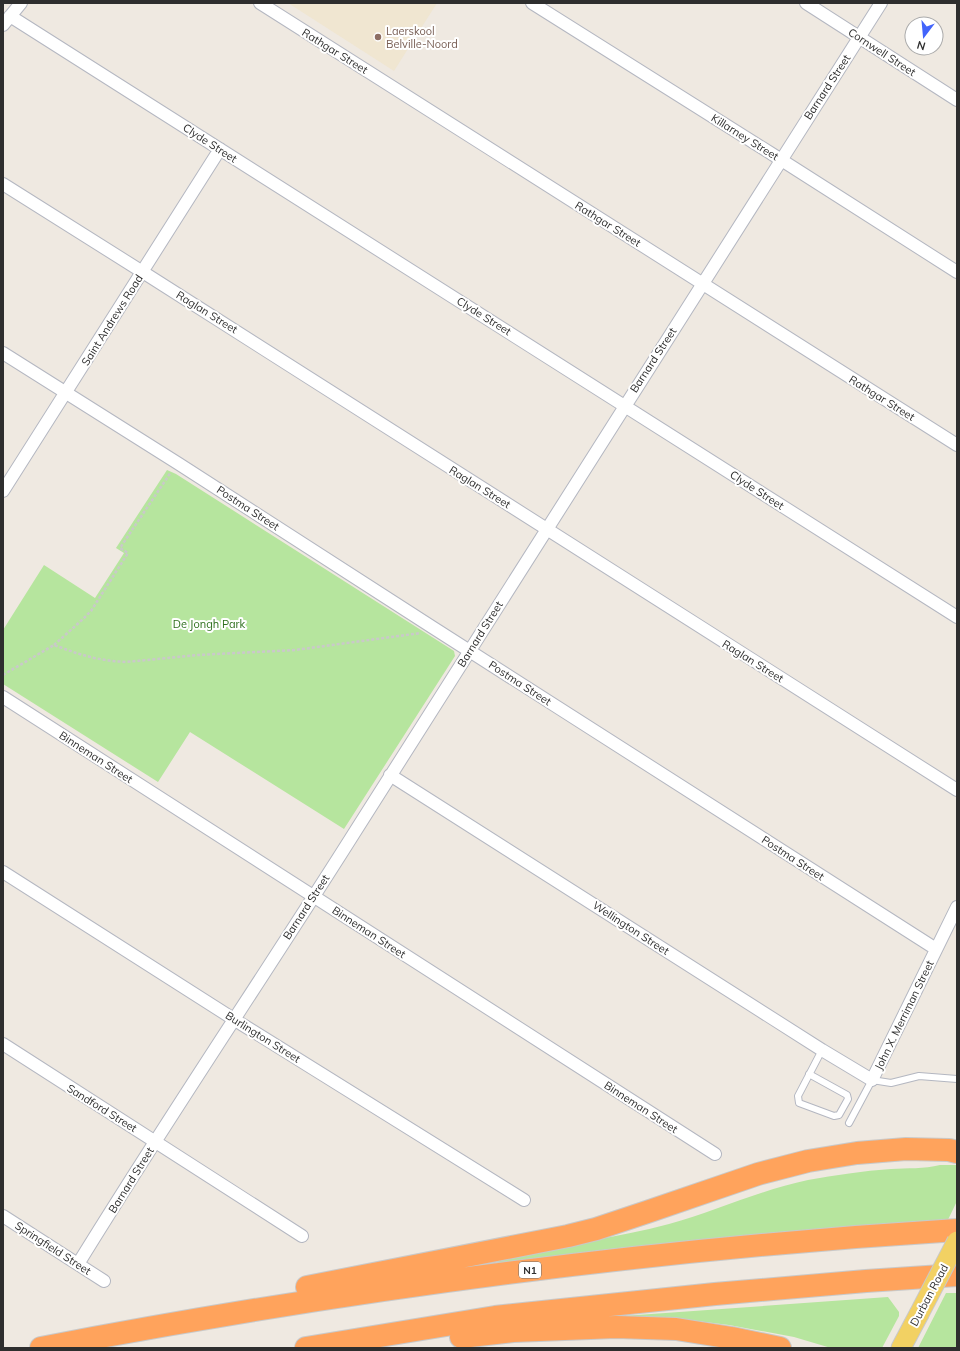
<svg xmlns="http://www.w3.org/2000/svg" width="960" height="1351" font-family="Mulish,sans-serif">
<style>
.education{fill:#f0e6d1}
.green{fill:#b6e59e}
.lines{fill:none;stroke-linecap:round;stroke-linejoin:round}
.service-casing{stroke:#b4b7c1;stroke-width:8}
.minor-casing{stroke:#b4b7c1;stroke-width:14}
.primary-casing{stroke:#c9c9c9;stroke-width:21}
.motorway-casing{stroke:#c9c9c9;stroke-width:24}
.path{stroke:#c9c9c9;stroke-width:2.5;stroke-dasharray:3 2;stroke-linecap:butt}
.service{stroke:#fff;stroke-width:6}
.minor{stroke:#fff;stroke-width:12}
.primary{stroke:#f2d163;stroke-width:19}
.motorway{stroke:#ffa35c;stroke-width:22}
.primary-bridge-casing{stroke:#c9c9c9;stroke-width:21;stroke-linecap:butt}
.primary-bridge{stroke:#f2d163;stroke-width:19}
.education-dot{fill:#8d6e63;stroke:#fff;stroke-width:1.5}
.labels{text-anchor:middle;dominant-baseline:central;stroke-width:4;stroke-linejoin:round;paint-order:stroke}
.shield{fill:#fff;stroke:#6d6d6d;stroke-width:1}
.shield-label{font-size:10px;font-weight:bold;fill:#2e2e2e}
.education-label{font-size:11px;fill:#785e54;stroke:#fff;text-anchor:start}
.street-label{font-size:11px;fill:#2e2e2e;stroke:#fff}
.park-label{font-size:11px;fill:#2c6e1b;stroke:#fff}
</style>
<rect width="100%" height="100%" fill="#efe9e1"/>
<path class="education" d="M288 3H437L394 71Z"/>
<path class="green" d="M167 470 176 474 454 651 455 656 344 829 190 732 158 782 3 684V630L44 565 95 598 124 553 116 548Z
M940 1165H957V1201L946 1224 689 1241 610 1249 499 1264 496 1261 497 1256C554 1246 613 1239 669 1224 716 1211 760 1190 808 1180 835 1175 863 1171 891 1169 907 1168 924 1169 940 1165Z
M946 1293H957V1348H918Z
M888 1297 899 1312V1316L882 1348H831L794 1337 729 1325 697 1321 623 1316Z"/>
<g class="lines">
<g class="service-casing">
<path id="service" d="M809 1074 847 1095 848 1099 839 1115 834 1116 799 1103 798 1096 822 1050
M849 1123 872 1080 891 1083 919 1076 957 1079"/>
</g>
<g class="minor-casing">
<path id="minor" d="M260 3 957 445
M532 3 772 154 957 272
M806 3 957 100
M10 16 957 617
M3 25 21 3
M3 184 149 276 957 790
M3 353 179 464 432 627 936 949
M3 491 220 149
M3 697 715 1154
M390 775 822 1050 872 1080 957 907
M3 872 243 1025 524 1200
M3 1044 302 1236
M3 1216 104 1281
M78 1264C169 1116 266 973 358 827 531 552 705 277 881 3"/>
</g>
<g class="primary-casing">
<path id="primary" d="M901 1348 919 1314"/>
</g>
<g class="motorway-casing">
<path id="motorway" d="M307 1287 568 1236 596 1229 647 1212 758 1174 808 1161 857 1153 906 1149 949 1150 957 1152
M461 1337 513 1331 616 1327 676 1329 732 1338 780 1348
M41 1348C343 1290 649 1249 957 1230
M306 1348 495 1317 715 1294 866 1281 957 1275"/>
</g>
<path class="path" d="M54 645 83 619 91 611 128 553 120 548 171 472
M3 675 54 645 76 653 94 658 112 661 126 662 198 655 295 650 421 633"/>
<use href="#service" class="service"/>
<use href="#minor" class="minor"/>
<use href="#primary" class="primary"/>
<use href="#motorway" class="motorway"/>
<g class="primary-bridge-casing">
<path id="primary-bridge" d="M919 1314 957 1241"/>
</g>
<use href="#primary-bridge" class="primary-bridge"/>
</g>
<circle class="education-dot" cx="378" cy="37" r="4"/>
<g class="labels">
<rect class="shield" x="519" y="1262" width="22" height="16" rx="3"/>
<g class="shield-label">
<text x="530" y="1270">N1</text>
</g>
<g class="education-label">
<text x="386" y="31">Laerskool<tspan x="386" dy="13">Belville-Noord</tspan></text>
</g>
<g class="street-label">
<text transform="translate(335 51) rotate(32)">Rathgar Street</text>
<text transform="translate(882 52) rotate(33)">Cornwell Street</text>
<text transform="translate(827 87) rotate(-57)">Barnard Street</text>
<text transform="translate(745 137) rotate(32)">Killarney Street</text>
<text transform="translate(210 143) rotate(33)">Clyde Street</text>
<text transform="translate(608 224) rotate(32)">Rathgar Street</text>
<text transform="translate(207 312) rotate(32)">Raglan Street</text>
<text transform="translate(484 316) rotate(32)">Clyde Street</text>
<text transform="translate(112 320) rotate(-58)">Saint Andrews Road</text>
<text transform="translate(653 360) rotate(-57)">Barnard Street</text>
<text transform="translate(882 398) rotate(32)">Rathgar Street</text>
<text transform="translate(480 487) rotate(32)">Raglan Street</text>
<text transform="translate(757 490) rotate(33)">Clyde Street</text>
<text transform="translate(248 508) rotate(33)">Postma Street</text>
<text transform="translate(480 634) rotate(-58)">Barnard Street</text>
<text transform="translate(753 661) rotate(32)">Raglan Street</text>
<text transform="translate(520 683) rotate(33)">Postma Street</text>
<text transform="translate(96 757) rotate(33)">Binneman Street</text>
<text transform="translate(793 858) rotate(33)">Postma Street</text>
<text transform="translate(306 907) rotate(-57)">Barnard Street</text>
<text transform="translate(631 928) rotate(33)">Wellington Street</text>
<text transform="translate(369 932) rotate(33)">Binneman Street</text>
<text transform="translate(904 1015) rotate(-64)">John X. Merriman Street</text>
<text transform="translate(263 1037) rotate(32)">Burlington Street</text>
<text transform="translate(641 1107) rotate(33)">Binneman Street</text>
<text transform="translate(102 1108) rotate(32)">Sandford Street</text>
<text transform="translate(131 1180) rotate(-58)">Barnard Street</text>
<text transform="translate(53 1248) rotate(33)">Springfield Street</text>
<text transform="translate(929 1295) rotate(-62)">Durban Road</text>
</g>
<g class="park-label">
<text x="209" y="624">De Jongh Park</text>
</g>
</g>
<rect width="960" height="1351" fill="none" stroke="#2e2e2e" stroke-width="8"/>
<g transform="translate(924 36) rotate(196)"><circle r="19" fill="#ffffff" stroke="#ababab"/>
<path d="M0-3L7 15L0 10L-7 15Z" fill="#4264fb"/>
<text y="-6" font-size="11" font-weight="bold" text-anchor="middle" fill="#2e2e2e">N</text>
</g>
</svg>
